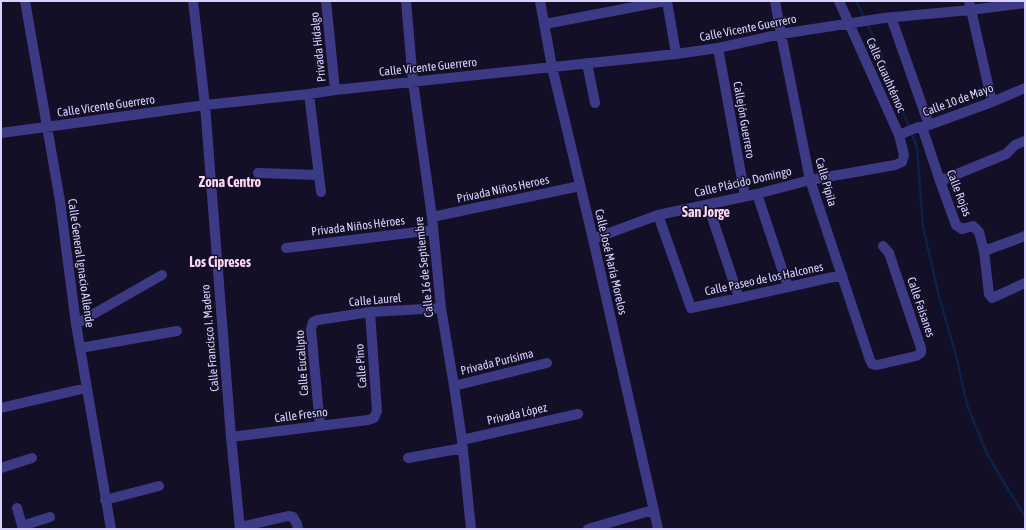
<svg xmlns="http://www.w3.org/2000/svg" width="1026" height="530" font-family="'Asap Condensed',sans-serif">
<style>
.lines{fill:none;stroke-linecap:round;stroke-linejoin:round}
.stream{stroke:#0c2248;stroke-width:2.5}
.minor{stroke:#3d3a85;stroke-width:10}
.labels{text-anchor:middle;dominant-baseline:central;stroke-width:3;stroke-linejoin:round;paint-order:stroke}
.street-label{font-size:12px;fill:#d9d4ff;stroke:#130f26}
.quarter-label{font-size:14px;font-weight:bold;fill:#ffd6f0;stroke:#130f26}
</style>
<rect width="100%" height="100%" fill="#130f26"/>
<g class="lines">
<path class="stream" d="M856 1 865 18
M867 23 880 52 909 127
M911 132 917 147 923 227 939 296 956 355 967 405 987 454 1017 504 1025 516"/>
<path class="minor" d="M25 1 60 201 76 324 111 529
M193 1 205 105 231 437 240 529
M326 1 335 90
M406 1 413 82 432 217 441 308 454 386 462 440 471 529
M540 1 552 67 593 239 658 529
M667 1 676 54
M775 1 781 34 810 180 870 360 872 364 877 365 916 356 921 353V348L889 253 883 246
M969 1 992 102
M891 17 929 125
M545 24 665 1
M718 48 745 196
M587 63 595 103
M309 94 321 192
M922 127 940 181 956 225 962 229 973 226 979 232 984 251 989 294 992 298 1025 283
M1 133 46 127 205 105 309 94 335 90 676 54 718 48 781 34 884 18 970 10 1025 3
M899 135 918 127 929 125 992 102 1025 88
M258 173 318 175
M940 181 1006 154 1015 145 1025 141
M757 194 788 287
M708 205 739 298
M658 215 691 308 739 298 842 275
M432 217 580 186
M593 239 658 215 757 194 810 180 895 165 902 162 904 155 899 135 839 1
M286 248 433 230
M984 251 1025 236
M76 324 162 275
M80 348 177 331
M454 386 547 363
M1 408 86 388
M320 426 311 329 313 322 318 320 370 312 441 308
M231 437 368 420 374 418 377 411 370 312
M462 440 578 414
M408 458 463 448
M1 468 32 458
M105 500 159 486
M17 508 23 529
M22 526 50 517
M240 527 288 516 293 517 297 524 298 529
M588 529 653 510"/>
</g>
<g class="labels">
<g class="street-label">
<text transform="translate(748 28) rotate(-11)">Calle Vicente Guerrero</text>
<text transform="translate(318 47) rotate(-96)">Privada Hidalgo</text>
<text transform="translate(428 67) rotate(-6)">Calle Vicente Guerrero</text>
<text transform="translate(886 75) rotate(66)">Calle Cuauhtémoc</text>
<text transform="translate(958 100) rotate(-20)">Calle 10 de Mayo</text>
<text transform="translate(106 106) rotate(-8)">Calle Vicente Guerrero</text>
<text transform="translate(744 120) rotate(80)">Callejón Guerrero</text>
<text transform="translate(743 182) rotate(-13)">Calle Plácido Domingo</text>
<text transform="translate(826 182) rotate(74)">Calle Pípila</text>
<text transform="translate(503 189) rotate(-12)">Privada Niños Heroes</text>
<text transform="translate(959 193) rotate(69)">Calle Rojas</text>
<text transform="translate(358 226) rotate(-7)">Privada Niños Héroes</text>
<text transform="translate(611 262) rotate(77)">Calle José María Morelos</text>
<text transform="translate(81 263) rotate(82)">Calle General Ignacio Allende</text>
<text transform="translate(424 267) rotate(-96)">Calle 16 de Septiembre</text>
<text transform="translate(764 279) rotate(-12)">Calle Paseo de los Halcones</text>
<text transform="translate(375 300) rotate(-5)">Calle Laurel</text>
<text transform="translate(921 307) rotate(71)">Calle Faisanes</text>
<text transform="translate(210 338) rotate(-95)">Calle Francisco I. Madero</text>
<text transform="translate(497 362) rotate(-14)">Privada Purísima</text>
<text transform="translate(302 363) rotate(-94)">Calle Eucalipto</text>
<text transform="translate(361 366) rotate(-94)">Calle Pino</text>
<text transform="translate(517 414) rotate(-13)">Privada López</text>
<text transform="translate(301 415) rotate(-7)">Calle Fresno</text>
</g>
<g class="quarter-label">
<text x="230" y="182">Zona Centro</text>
<text x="706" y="212">San Jorge</text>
<text x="220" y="262">Los Cipreses</text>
</g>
</g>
<rect width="1026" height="530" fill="none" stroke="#d9d4ff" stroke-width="4"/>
</svg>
